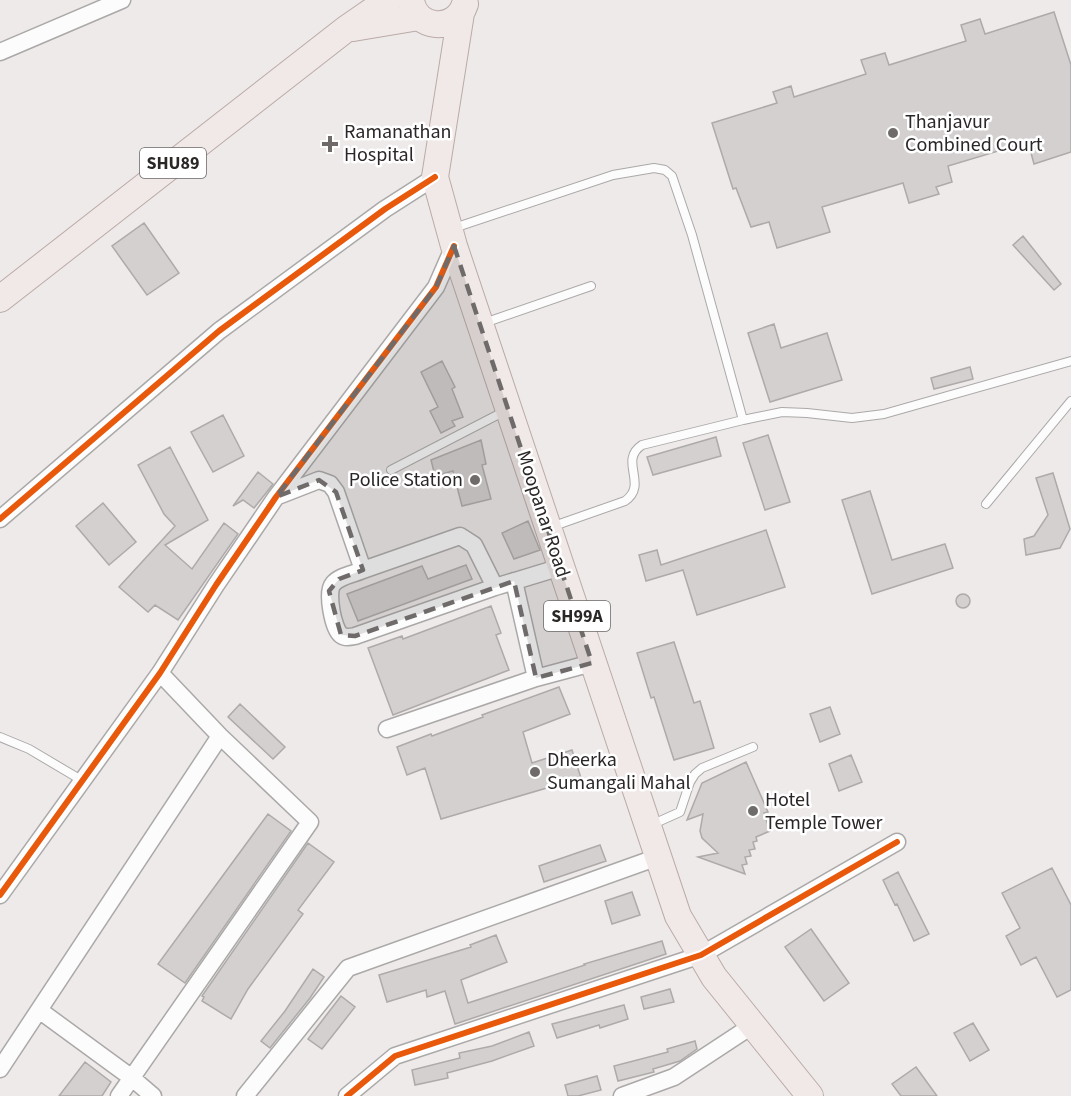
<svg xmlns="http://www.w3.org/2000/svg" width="1071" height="1096" font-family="'Source Sans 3',sans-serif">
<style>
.building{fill:#d3d0cf;stroke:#adaaa9;stroke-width:1.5}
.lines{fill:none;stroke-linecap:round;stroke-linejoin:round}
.service-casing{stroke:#aba9a8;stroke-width:10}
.minor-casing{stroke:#aba9a8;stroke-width:19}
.primary-casing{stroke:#baaba8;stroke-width:28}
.service{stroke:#fcfcfc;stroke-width:8}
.minor{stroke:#fcfcfc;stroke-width:16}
.primary{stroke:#f1e9e7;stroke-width:26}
.cycleway-casing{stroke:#fff;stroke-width:10}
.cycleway{stroke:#e8590c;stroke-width:6}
.marked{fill:#6f6b6a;fill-opacity:0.2;stroke:#6f6b6a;stroke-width:4.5;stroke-dasharray:12 8;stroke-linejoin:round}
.poi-dot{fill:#6f6b6a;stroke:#fff;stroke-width:2}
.labels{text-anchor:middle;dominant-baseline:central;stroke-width:5;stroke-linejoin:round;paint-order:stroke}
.shield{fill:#fff;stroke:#6a6867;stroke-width:1.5}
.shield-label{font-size:18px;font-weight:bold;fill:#2a2726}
.poi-label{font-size:20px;fill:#2a2726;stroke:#fff;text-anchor:start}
.street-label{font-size:20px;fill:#2a2726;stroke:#fff}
</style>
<rect width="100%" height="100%" fill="#eeeae9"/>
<path class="building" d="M1054 12 1071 65V152L1034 164 1028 142 948 166 952 182 936 187 939 194 909 203 903 183 822 207 830 232 777 248 769 222 751 227 736 188 733 189 712 123 777 103 773 92 791 86 794 97 866 74 861 60 885 53 889 65 966 41 961 25 980 19 985 34Z
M144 223 179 273 147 295 112 246Z
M1023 236 1061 284 1054 290 1013 245Z
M774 324 781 348 827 333 842 380 770 402 748 333Z
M442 361 455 387 452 389 463 417 452 421 455 426 441 433 430 411 438 407 421 372Z
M970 367 973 379 934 389 931 378Z
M223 415 244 456 213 472 191 432Z
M768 435 790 502 765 510 743 443Z
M716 437 721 456 653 475 647 457Z
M481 440 486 464 482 465 491 499 462 506 453 471 435 476 431 460Z
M170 447 208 520 165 545 192 569 224 523 238 534 178 620 155 605 148 612 119 587 175 526 164 514 138 465Z
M258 472 273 484 266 493 254 508 243 500 233 506Z
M1053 473 1070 529 1060 548 1026 555 1024 539 1034 536 1048 515 1036 478Z
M870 491 892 560 945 544 953 568 872 594 842 500Z
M103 503 136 542 109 565 76 526Z
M528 521 540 550 514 559 502 533Z
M766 530 785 587 697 615 683 570 646 581 639 555 657 550 661 565Z
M466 565 472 579 358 621 347 594 422 566 428 579Z
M956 601a7 7 0 1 1 14 0a7 7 0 1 1-14 0Z
M491 606 501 633 496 635 509 670 393 715 368 648 402 636 403 639Z
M674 642 694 703 700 701 714 748 674 760 654 697 651 698 637 653Z
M559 687 570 714 523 732 532 763 572 750 581 778 441 819 425 768 407 775 397 747 431 734 432 736 483 717 482 715Z
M240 704 285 747 273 759 228 717Z
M830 707 840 734 820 742 810 714Z
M851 755 862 782 839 791 829 764Z
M746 762 768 812 764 813 770 831 756 837 757 841 753 842 755 849 749 850 751 856 745 857 747 864 742 865 745 874 698 857 718 853 702 838 700 831 703 814 687 820 702 783Z
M268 814 291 831 185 983 158 964Z
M308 843 334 862 298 910 303 914 248 989 231 1019 202 1001 204 997 202 996Z
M600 845 606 861 544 882 539 866Z
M1052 868 1071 905V990L1057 997 1036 957 1021 965 1006 936 1020 928 1002 893Z
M898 872 929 934 914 941 897 904 895 905 883 880Z
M632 892 640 915 612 924 605 901Z
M811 929 849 983 824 1001 785 947Z
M496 935 507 962 461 980 468 1003 585 965 584 964 662 941 666 954 455 1024 445 991 427 997 426 990 387 1002 379 975 471 947 470 945Z
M313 969 324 977 310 998 270 1048 261 1041 285 1011Z
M670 989 674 1002 644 1009 641 997Z
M341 996 355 1007 322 1049 308 1039Z
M624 1005 628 1019 600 1028 599 1025 557 1038 552 1024Z
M973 1023 989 1050 970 1061 954 1033Z
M529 1032 534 1046 492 1061 447 1073 448 1078 415 1085 412 1070 460 1058 459 1053 492 1046Z
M695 1041 697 1049 680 1061 653 1069 654 1072 618 1081 614 1066 668 1052 667 1049Z
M85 1062 111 1082 102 1096H59Z
M916 1067 937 1096H901L892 1084Z
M597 1076 601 1090 578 1096H568L565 1085Z"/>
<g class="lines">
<g class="service-casing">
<path id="service" d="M451 229 613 175 654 168 665 170 672 176 692 235 743 420 642 445C618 461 649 484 625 501L551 527
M484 323 591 286
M743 420 782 412 807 413 852 418 884 414 1071 361
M391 470 505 411
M986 504 1071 401
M0 737 29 749 83 781
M651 825 680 812 690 782 695 774 702 768 753 747"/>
</g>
<g class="minor-casing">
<path id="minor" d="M0 52 122 0
M278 496 319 480 330 484 336 492 363 570 460 536 474 545 495 587 561 567
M0 519 219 331 385 209 435 177
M363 570C354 574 339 576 333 584 326 592 333 629 341 635 345 638 350 637 355 636L495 587
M514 581 536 678
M387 729 536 678 592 663
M0 895 160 673 216 585 276 497 436 287 454 246
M39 1010 132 1078 153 1096
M0 1069 220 736
M119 1096 310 822 220 736 160 673
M245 1096 348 968 658 857
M347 1096 395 1056 701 955 897 842
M622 1096 674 1077 753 1025"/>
</g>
<g class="primary-casing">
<path id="primary" d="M411 0C415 30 456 33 465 4
M461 13 435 177 454 246 678 916 714 977 810 1096
M353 28 419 17
M0 299 346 29 388 0"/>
</g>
<use href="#service" class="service"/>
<use href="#minor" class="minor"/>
<use href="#primary" class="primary"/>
<g class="cycleway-casing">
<path id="cycleway" d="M0 519 219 331 385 209 435 177
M0 895 160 673 216 585 276 497 436 287 454 246
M347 1096 395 1056 701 955 897 842"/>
</g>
<use href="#cycleway" class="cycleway"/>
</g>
<path class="marked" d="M454 246 592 663 536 678 514 581 355 636 341 635 329 591 339 579 363 570 336 492 319 480 276 497 436 287Z"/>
<g class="poi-dot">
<circle cx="893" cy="133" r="6"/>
<path d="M327 135h6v6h6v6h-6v6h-6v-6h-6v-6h6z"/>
<circle cx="475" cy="480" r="6"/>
<circle cx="535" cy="772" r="6"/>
<circle cx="753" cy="811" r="6"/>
</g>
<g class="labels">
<g class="shield">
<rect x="140" y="148" width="66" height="30" rx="4.5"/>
<rect x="544" y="601" width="66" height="30" rx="4.5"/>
</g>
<g class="shield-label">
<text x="173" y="163">SHU89</text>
<text x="577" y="616">SH99A</text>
</g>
<g class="poi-label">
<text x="905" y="122">Thanjavur<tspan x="905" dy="23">Combined Court</tspan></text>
<text x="344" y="132">Ramanathan<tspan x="344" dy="23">Hospital</tspan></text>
<text x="463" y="480" text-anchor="end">Police Station</text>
<text x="547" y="760">Dheerka<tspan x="547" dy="23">Sumangali Mahal</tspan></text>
<text x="765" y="800">Hotel<tspan x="765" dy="23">Temple Tower</tspan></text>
</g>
<g class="street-label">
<text transform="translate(543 514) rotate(72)">Moopanar Road</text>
</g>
</g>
</svg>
